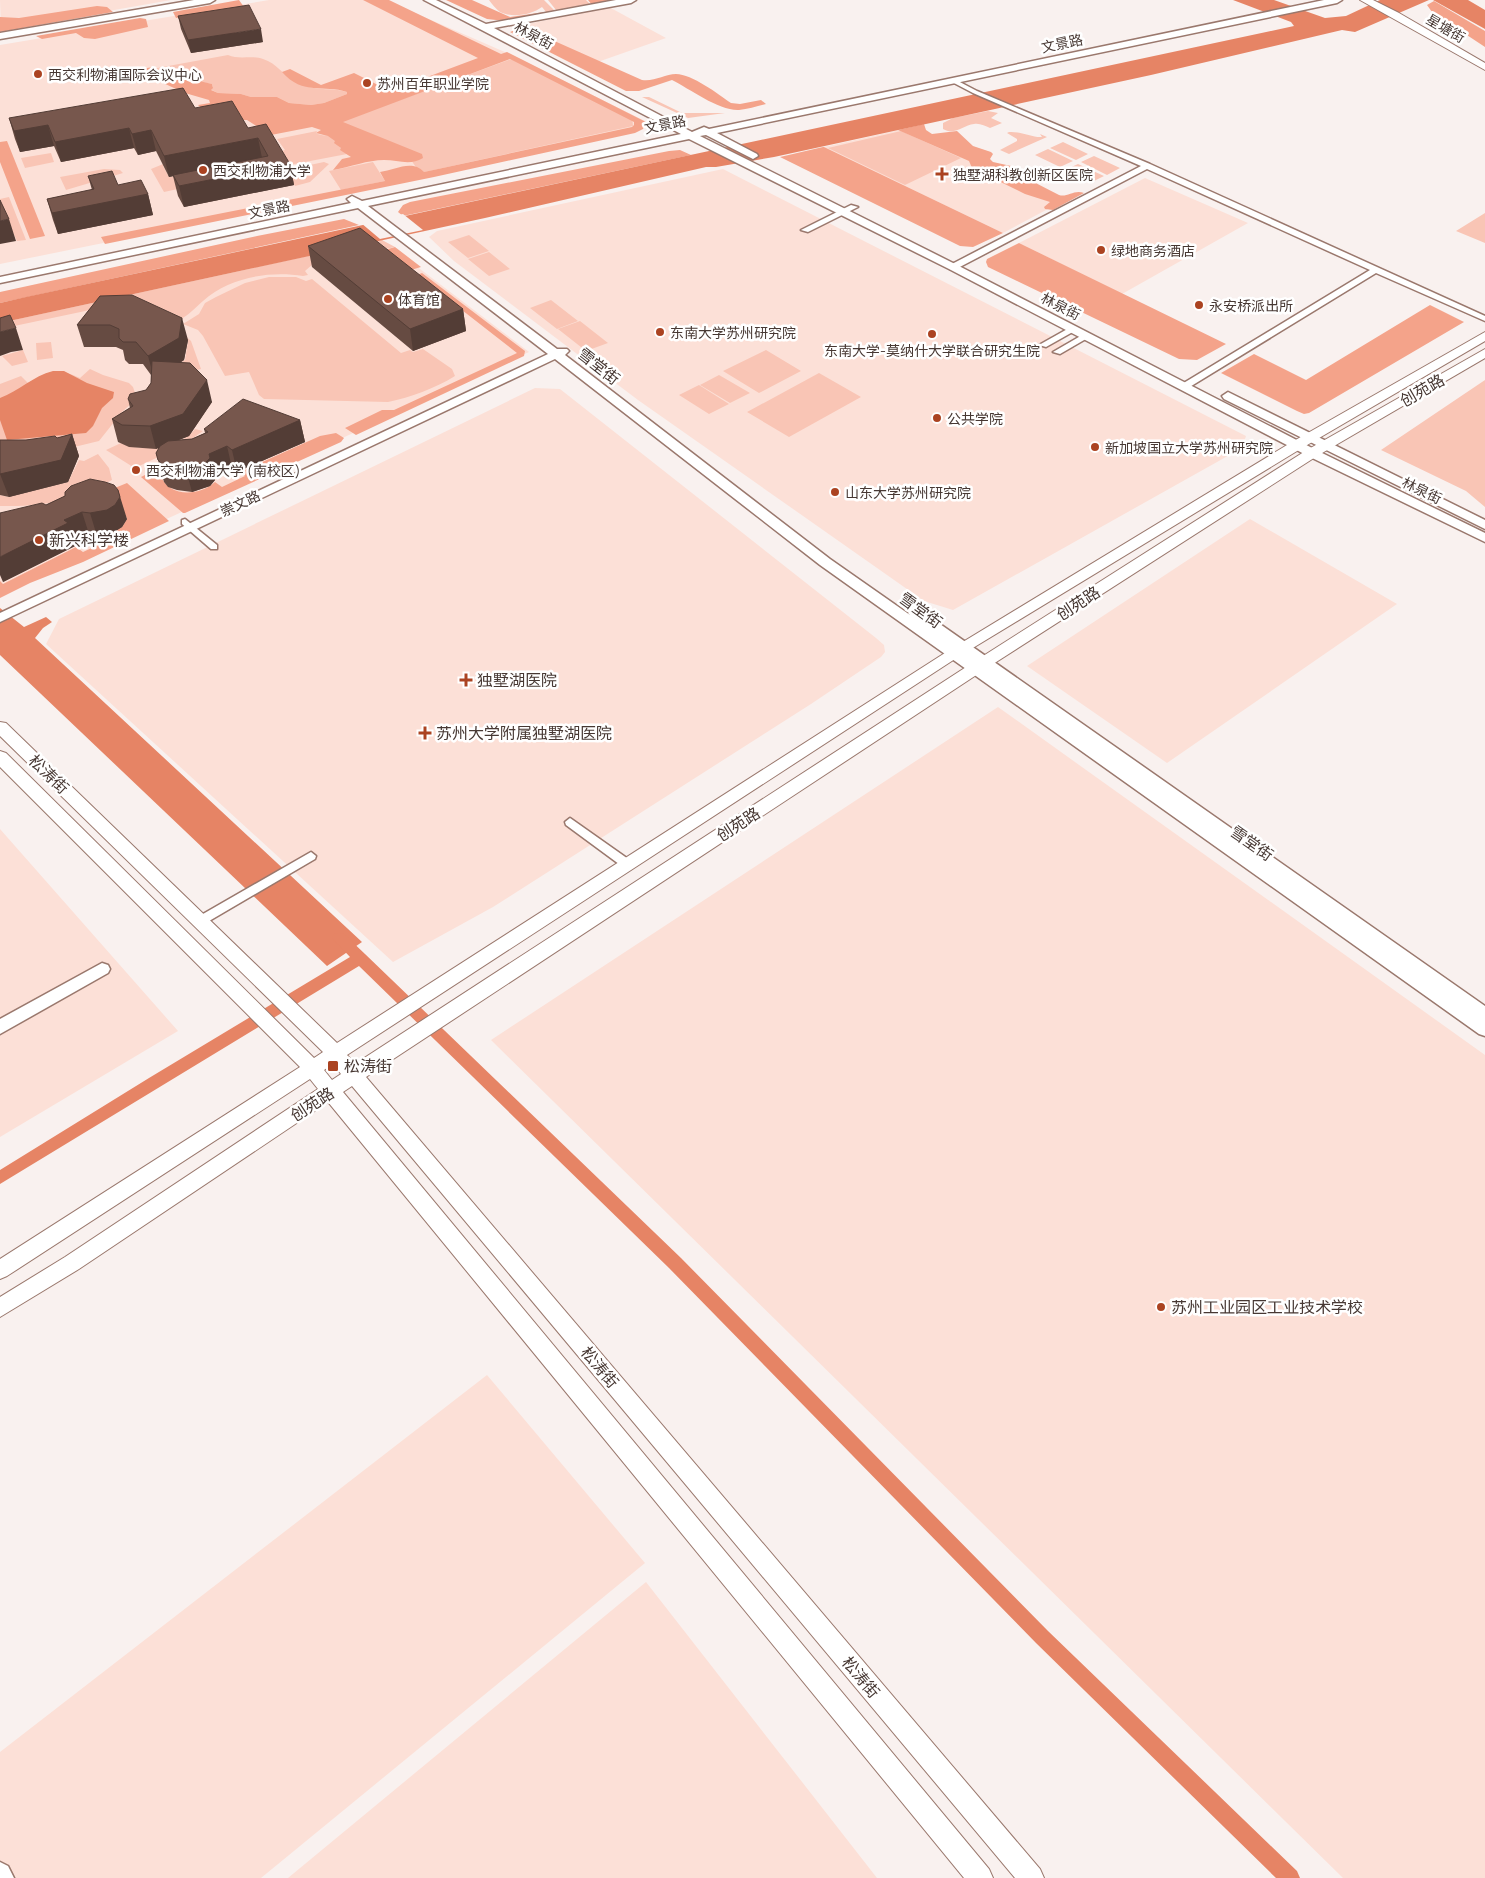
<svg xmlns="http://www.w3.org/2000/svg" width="1485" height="1878" font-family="Manrope,'Noto Sans SC',sans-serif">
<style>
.built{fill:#fce0d7}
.green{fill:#f9c5b5}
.forest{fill:#f4a38a}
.water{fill:#e68465}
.pier{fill:#f9f1ef}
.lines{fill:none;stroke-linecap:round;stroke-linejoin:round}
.canal{fill:#e68465;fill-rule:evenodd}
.street-casing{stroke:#9a786d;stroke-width:3}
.secondary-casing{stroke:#9a786d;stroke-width:3}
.primary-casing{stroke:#9a786d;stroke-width:2}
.street{fill:#fff;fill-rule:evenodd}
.secondary{fill:#fff;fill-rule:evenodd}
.primary{fill:#fff;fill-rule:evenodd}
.wall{fill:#664b42}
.shaded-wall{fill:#533d36}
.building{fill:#77574d;stroke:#533d36}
.poi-dot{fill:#ab4321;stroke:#fff;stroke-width:2}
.labels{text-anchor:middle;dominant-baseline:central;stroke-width:5;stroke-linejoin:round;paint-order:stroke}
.far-street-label{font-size:14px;fill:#473833;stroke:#fff}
.far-poi-label{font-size:14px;fill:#473833;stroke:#fff;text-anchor:start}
.street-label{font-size:16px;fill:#473833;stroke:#fff}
.poi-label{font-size:16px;fill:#473833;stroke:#fff;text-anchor:start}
</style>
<rect width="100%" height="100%" fill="#f9f1ef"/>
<path class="built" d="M0 0H171L1 30Z
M269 0H385L512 55 645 121 639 131 414 180 0 264V45Z
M609 7 666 38 592 64 518 26Z
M904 129 1063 201 1003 233 824 147Z
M723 169 1246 436 1242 448 953 610 924 601 638 400 454 261 429 237 437 231Z
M1145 178 1248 223 1122 294 1019 243Z
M382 240 529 352 6 593 0 588V323Z
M535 388 560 389 876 638 884 645 885 652 881 657 811 704 493 907 393 962 46 644 59 619Z
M1250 519 1397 604 1167 763 1027 666Z
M998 707 1485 1055V1878H1343L491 1040Z
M0 829 178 1031 0 1137Z
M487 1375 645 1563 261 1878H0V1752Z
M646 1582 877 1878H288Z"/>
<path class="green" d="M489 0H544L555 11 547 13 542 7C531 15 513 18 500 12 496 9 492 4 489 0Z
M548 0H586L590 4 556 10Z
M228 55C239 60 252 55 263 59 277 63 284 77 298 83 316 92 330 87 347 92V94L324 103 311 105 289 103 277 97H251L241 94 218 93 210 89 213 87 212 84 181 78 172 80 152 69Z
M514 58 632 117 633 126 420 173 411 160 337 123Z
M642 97H649L682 113H725L688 118Z
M988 111 998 113 991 118 1002 123 990 128C985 126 980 123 974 124 963 125 955 136 943 129V123L953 118Z
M317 131 316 133C321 136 325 135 329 136 337 139 340 150 347 154L284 166 276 153 285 150 277 139Z
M901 131 961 158 905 185 828 148Z
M1009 132C1020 131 1033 138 1042 137L1040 134 1047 137 1009 154 1000 150 1017 141V139L1007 133Z
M1063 142 1088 154 1076 160 1050 148Z
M270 145 163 166 169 177 180 175 187 187 164 192 151 169 178 158Z
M1048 149 1073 161 1060 167 1035 155Z
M51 153 54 162 25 168 21 158Z
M1094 156 1120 168 1107 175 1081 162Z
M324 162 329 164 310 182 295 186 286 170Z
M373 162 385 181 341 190 329 171Z
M1078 164 1104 176 1092 182 1065 170Z
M104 169 120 170 123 173 66 190 60 177Z
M9 197 26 240 17 241 0 205V199Z
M1485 213V243L1456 231Z
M469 235 489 251 468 258 448 242Z
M382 240 395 247 313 264 305 271 308 275 303 276C269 271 230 277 203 301 195 308 189 315 179 320L90 310 0 329V323Z
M489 252 510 269 489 276 468 259Z
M269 277H296L306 281 312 279 401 353 410 350 413 352 423 349 452 369 455 376C434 389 411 397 388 402L264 399 259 395 249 372 225 376 203 336 198 330 183 324 199 314 205 303 216 297 245 283Z
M551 300 578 321 557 329 530 308Z
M580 321 608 343 586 351 558 329Z
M182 333 191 341 201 369 154 380 185 360 188 341Z
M51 342 53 358 37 360 36 343Z
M23 350 28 362 12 366 2 356Z
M766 350 801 371 759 393 723 371Z
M90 369 103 375 129 383 133 387 135 393 132 403 122 412 99 441 70 448 0 450V384L21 376 28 383C50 371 55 367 80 378Z
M819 373 861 397 789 437 747 412Z
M719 375 750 393 730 403 700 385Z
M1485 380V507L1466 491 1381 450Z
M699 385 729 404 709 414 679 395Z
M195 429 203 431 182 446 137 467H133L106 450 121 443C142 453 181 448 195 429Z
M98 454 109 468 112 480C72 501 45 507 0 506V495L8 497 68 482 79 460 84 461Z"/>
<path class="forest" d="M239 0 244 7 176 18 173 12Z
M363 0H389L501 54 507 52 646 122 643 129 635 133 434 177 105 244 101 237 385 181 380 172C395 170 412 159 424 172L632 127 634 125V122L510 59 343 122 422 154 423 158C410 166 398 160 384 160 368 160 350 167 333 170L342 159 351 157 340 150 341 148 334 143 335 141 328 136 316 133 321 130 312 127 271 135 247 120 215 121 198 105 210 103 209 100 185 93 139 72 140 69 154 67 152 69 172 80 191 79 212 84 213 88 211 90 218 93 241 94 251 97H277L289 103 311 105 324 103 347 94V92C324 84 303 96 282 72L290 69 321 85 354 73 390 91 478 58Z
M446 0H472L510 17 592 5 588 0H609L604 2 605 4 505 21 487 19Z
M1434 1 1485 31V47L1432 12 1427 5Z
M97 6 107 7 113 12 0 32V17L19 18Z
M140 18 146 19 148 27 95 39 84 38 76 33 42 39 36 36Z
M523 27 642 80C654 82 665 74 676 74 692 74 718 94 731 103L740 104 761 100 766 104C758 106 748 109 739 110 719 111 690 89 672 80L639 91H626L510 32Z
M924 124 926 130 932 134 957 131 973 146 991 152 993 154 990 159 993 162 1011 166 1022 176 1059 195C1067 198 1074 189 1084 193L1053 210 1045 209 1044 207 1050 202 1025 194 972 168 969 161 898 130Z
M7 141 45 236 30 239 0 162V142Z
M823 147H824L1003 233 973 247 960 246 780 157Z
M680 150 691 155 403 216 398 212 403 205 410 202 669 151Z
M344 219 359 225 0 303V292L257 236Z
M1019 243 1226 344 1197 360 1179 359 988 267 986 262 987 259Z
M395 247 421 267 411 270 385 250Z
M422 273 525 351 524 356 356 435 345 428 382 410H394L517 353 417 275Z
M1430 305 1464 322 1309 413 1304 414 1297 411 1221 373 1254 354 1306 380Z
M336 433 344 438 341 442 185 513H183L141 477 163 466 166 468 161 476C169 498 200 496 215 482L222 487 245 476 240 472 320 436Z
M127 483 169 521 83 562 30 583 0 598V581L3 584 76 547 83 552 113 538 109 534 122 527 127 519C123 504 107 502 93 497Z"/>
<path class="water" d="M1233 0H1274L1325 18 1346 16 1380 0H1429L1355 32 1342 30 1151 75 774 157 716 167H706L485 218 0 323V303L26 297 1294 26 1291 22Z
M1433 0H1468L1485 10V29Z
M53 371H64L87 383 114 392 113 398 102 408 93 426 86 433 7 440 0 420V398C19 391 33 376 53 371Z
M0 608 24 627 46 617 52 622 43 628 35 638 362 942 327 966 0 655Z"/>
<path class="pier" d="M403 214 423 230 380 239 361 223Z"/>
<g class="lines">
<path class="canal" d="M339 933 344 934 365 954 681 1258 1048 1631 1297 1871 1300 1878H1276L1036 1643 669 1268 359 966 0 1184V1170L149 1078 350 957 332 938 334 934Z"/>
<g class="street-casing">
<path id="street" d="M952 80H956L977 91 1150 164 1485 316V321L1376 273 1188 388H1182V384L1370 270 1147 169 956 269H950V265L1141 166 973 93 952 82Z
M851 205 858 207 808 232 801 230Z
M1071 327 1078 329 1046 347 1039 345Z
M1084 334 1091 336 1060 354 1053 352Z
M185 519 217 545V549H211L182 524V520Z
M570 818 631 861 632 864 631 867H623L566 825 565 822Z
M311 852 316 856 315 859 204 924H196L194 921 196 918Z"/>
</g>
<g class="secondary-casing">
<path id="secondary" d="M194 0H215L210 3 0 39V33Z
M424 0H436L486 24 616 0H636L631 3 494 28 692 132 704 127 709 129 1324 0H1342L1337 3 717 133 757 154 758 156 753 159 706 135 700 136 957 265 1316 450 1485 533V542L1308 456 949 269 689 139 368 206 557 349H567L569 351 565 355 830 559 910 615 908 613 910 610H920L1485 1006V1036L1479 1034 820 565 555 359 0 622V613L548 354 358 208 0 283V277L351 203 347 199 352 196 362 201 681 134Z
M1228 392 1485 520V529L1224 399 1222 396Z
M102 963 108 965 110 969 108 973 0 1034V1019Z
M0 1862 8 1866 14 1878H0Z"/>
</g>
<g class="primary-casing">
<path id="primary" d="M1360 0H1373L1399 13 1485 63V70Z
M1485 332V341L1302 448 958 657 347 1055 355 1064 980 658 1307 450 1485 349V358L1317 456 990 666 366 1077 1040 1869 1044 1878H1015L352 1086 343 1092 989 1869 993 1878H964L328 1102 79 1269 0 1317V1297L65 1257 318 1089 310 1079 7 1276 0 1279V1259L300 1067 0 767V751L6 753 314 1058 323 1052 0 736V722L6 723 337 1043 948 651 1292 442ZM333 1064 341 1074 332 1080 324 1070Z"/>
</g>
<use href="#street" class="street"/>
<use href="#secondary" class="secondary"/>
<use href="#primary" class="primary"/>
</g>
<path class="wall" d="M178 16 263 42 191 53 181 29Z
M195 108 248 128 290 164 294 185 184 207 178 196 173 176 169 177 156 151 138 155 134 148 61 162 54 146 20 152 15 139 9 118Z
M88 176 148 194 153 215 58 234 53 220 47 199 92 190Z
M308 246 463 309 466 331 413 351 312 267Z
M100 296 188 340 184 360 180 363 212 402 189 436 179 440 192 439 205 433 204 429 300 420 305 442 237 472 232 468 215 476V480L210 486 192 492 177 490 168 487 164 482 156 453 160 447 156 449 129 447 118 442 112 419 130 408 128 399 146 390 151 383V375L143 364H129L125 360 123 350 116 347H84L77 325Z
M72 434 79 456 68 482 9 497 0 495V440H26L57 438Z
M65 496 127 519 122 527 114 532 97 536 89 534 74 541 75 546 3 582 46 505Z"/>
<path class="shaded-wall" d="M261 29 263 42 191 53 188 40Z
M48 125 54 146 20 152 14 131Z
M129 128 134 148 61 162 55 142Z
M151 130 156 151 138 155 132 134Z
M258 138 262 158 169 177 164 156Z
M290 164 294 185 184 207 179 186Z
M148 194 153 215 58 234 52 213Z
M9 219 16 241 0 244V221Z
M463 309 466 331 413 351 410 329Z
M182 318 188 340 184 360 154 378 148 356Z
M16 328 23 350 11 352 0 356V332Z
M207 380 212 402 189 436 156 449 150 426Z
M300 420 305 442 237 472 232 450Z
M72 434 79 456 68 482 9 497 0 474Z
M227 446 232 468 215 476V480L210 486 192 492 186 470 209 454Z
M118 490 127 519 122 527 114 532 97 536 90 513Z
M82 512 89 534 74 541 75 546 3 582 0 575V557L64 520Z"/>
<path class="building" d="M249 5 261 29 188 40 178 16Z
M183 88 195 108 232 101 248 128 266 124 290 164 179 186 173 175 268 156 258 138 164 156 151 130 132 134 129 128 55 142 48 125 14 131 9 118Z
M112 171 118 185 141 180 148 194 52 213 47 199 94 189 88 176Z
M0 200 9 219 0 221Z
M360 228 463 309 410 329 308 246Z
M132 295 182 318 179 338 148 356 136 342H123L119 338V329L110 325H77L100 296Z
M10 315 16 328 0 332V318Z
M152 361 190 363 207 380 183 414 150 426 122 425 112 419 133 406 128 399 130 394 146 390 151 383Z
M243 399 300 420 232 450 227 446 209 454 210 458 204 464 186 470 171 468 162 464 158 460 156 453 160 446 168 441 192 439 208 432 204 429Z
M72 434 61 460 0 474V440H26L55 436 57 438Z
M90 479 105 482 114 485 118 490 120 497 115 505 107 510 90 513 82 512 64 520 68 523 0 557V513L42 503 46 505 65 496V492L71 486Z"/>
<g class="poi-dot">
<circle cx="38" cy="74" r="5"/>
<circle cx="367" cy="83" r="5"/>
<circle cx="203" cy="170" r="5"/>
<path d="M939.5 166.5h5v5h5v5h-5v5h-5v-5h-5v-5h5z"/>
<circle cx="1101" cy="250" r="5"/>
<circle cx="388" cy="299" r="5"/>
<circle cx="1199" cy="305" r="5"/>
<circle cx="660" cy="332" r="5"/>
<circle cx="932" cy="334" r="5"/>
<circle cx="937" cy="418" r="5"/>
<circle cx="1095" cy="447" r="5"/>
<circle cx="136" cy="470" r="5"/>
<circle cx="835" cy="492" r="5"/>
<circle cx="39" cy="540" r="5"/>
<path d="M463.5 672.5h5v5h5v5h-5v5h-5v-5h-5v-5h5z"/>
<path d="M422.5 725.5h5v5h5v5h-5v5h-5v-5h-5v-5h5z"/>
<rect x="327" y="1060" width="12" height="12" rx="2.5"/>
<circle cx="1161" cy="1307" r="5"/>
</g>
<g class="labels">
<g class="far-street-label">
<text transform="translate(1446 28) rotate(30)">星塘街</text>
<text transform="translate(534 35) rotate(28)">林泉街</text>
<text transform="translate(1062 43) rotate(-12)">文景路</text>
<text transform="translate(665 124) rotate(-12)">文景路</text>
<text transform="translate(269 209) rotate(-12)">文景路</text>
<text transform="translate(1061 306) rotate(27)">林泉街</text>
<text transform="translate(1422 490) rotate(26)">林泉街</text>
<text transform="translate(240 503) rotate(-25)">崇文路</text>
</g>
<g class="far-poi-label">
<text x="48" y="74">西交利物浦国际会议中心</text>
<text x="377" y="83">苏州百年职业学院</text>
<text x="213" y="170">西交利物浦大学</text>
<text x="953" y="174">独墅湖科教创新区医院</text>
<text x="1111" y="250">绿地商务酒店</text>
<text x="398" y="299">体育馆</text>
<text x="1209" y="305">永安桥派出所</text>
<text x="670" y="332">东南大学苏州研究院</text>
<text x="932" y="350" text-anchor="middle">东南大学-莫纳什大学联合研究生院</text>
<text x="947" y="418">公共学院</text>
<text x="1105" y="447">新加坡国立大学苏州研究院</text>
<text x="146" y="470">西交利物浦大学 (南校区)</text>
<text x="845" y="492">山东大学苏州研究院</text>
</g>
<g class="street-label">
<text transform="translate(599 366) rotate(38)">雪堂街</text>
<text transform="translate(1422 390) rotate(-30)">创苑路</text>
<text transform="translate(1078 603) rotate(-33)">创苑路</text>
<text transform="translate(921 610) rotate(36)">雪堂街</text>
<text transform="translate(49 774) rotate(44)">松涛街</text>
<text transform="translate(738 824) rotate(-33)">创苑路</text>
<text transform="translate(1252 843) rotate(35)">雪堂街</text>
<text transform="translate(312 1104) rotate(-33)">创苑路</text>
<text transform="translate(600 1367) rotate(50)">松涛街</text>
<text transform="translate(861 1677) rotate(50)">松涛街</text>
</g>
<g class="poi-label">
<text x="49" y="540">新兴科学楼</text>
<text x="477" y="680">独墅湖医院</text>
<text x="436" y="733">苏州大学附属独墅湖医院</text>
<text x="344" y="1066">松涛街</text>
<text x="1171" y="1307">苏州工业园区工业技术学校</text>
</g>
</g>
</svg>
